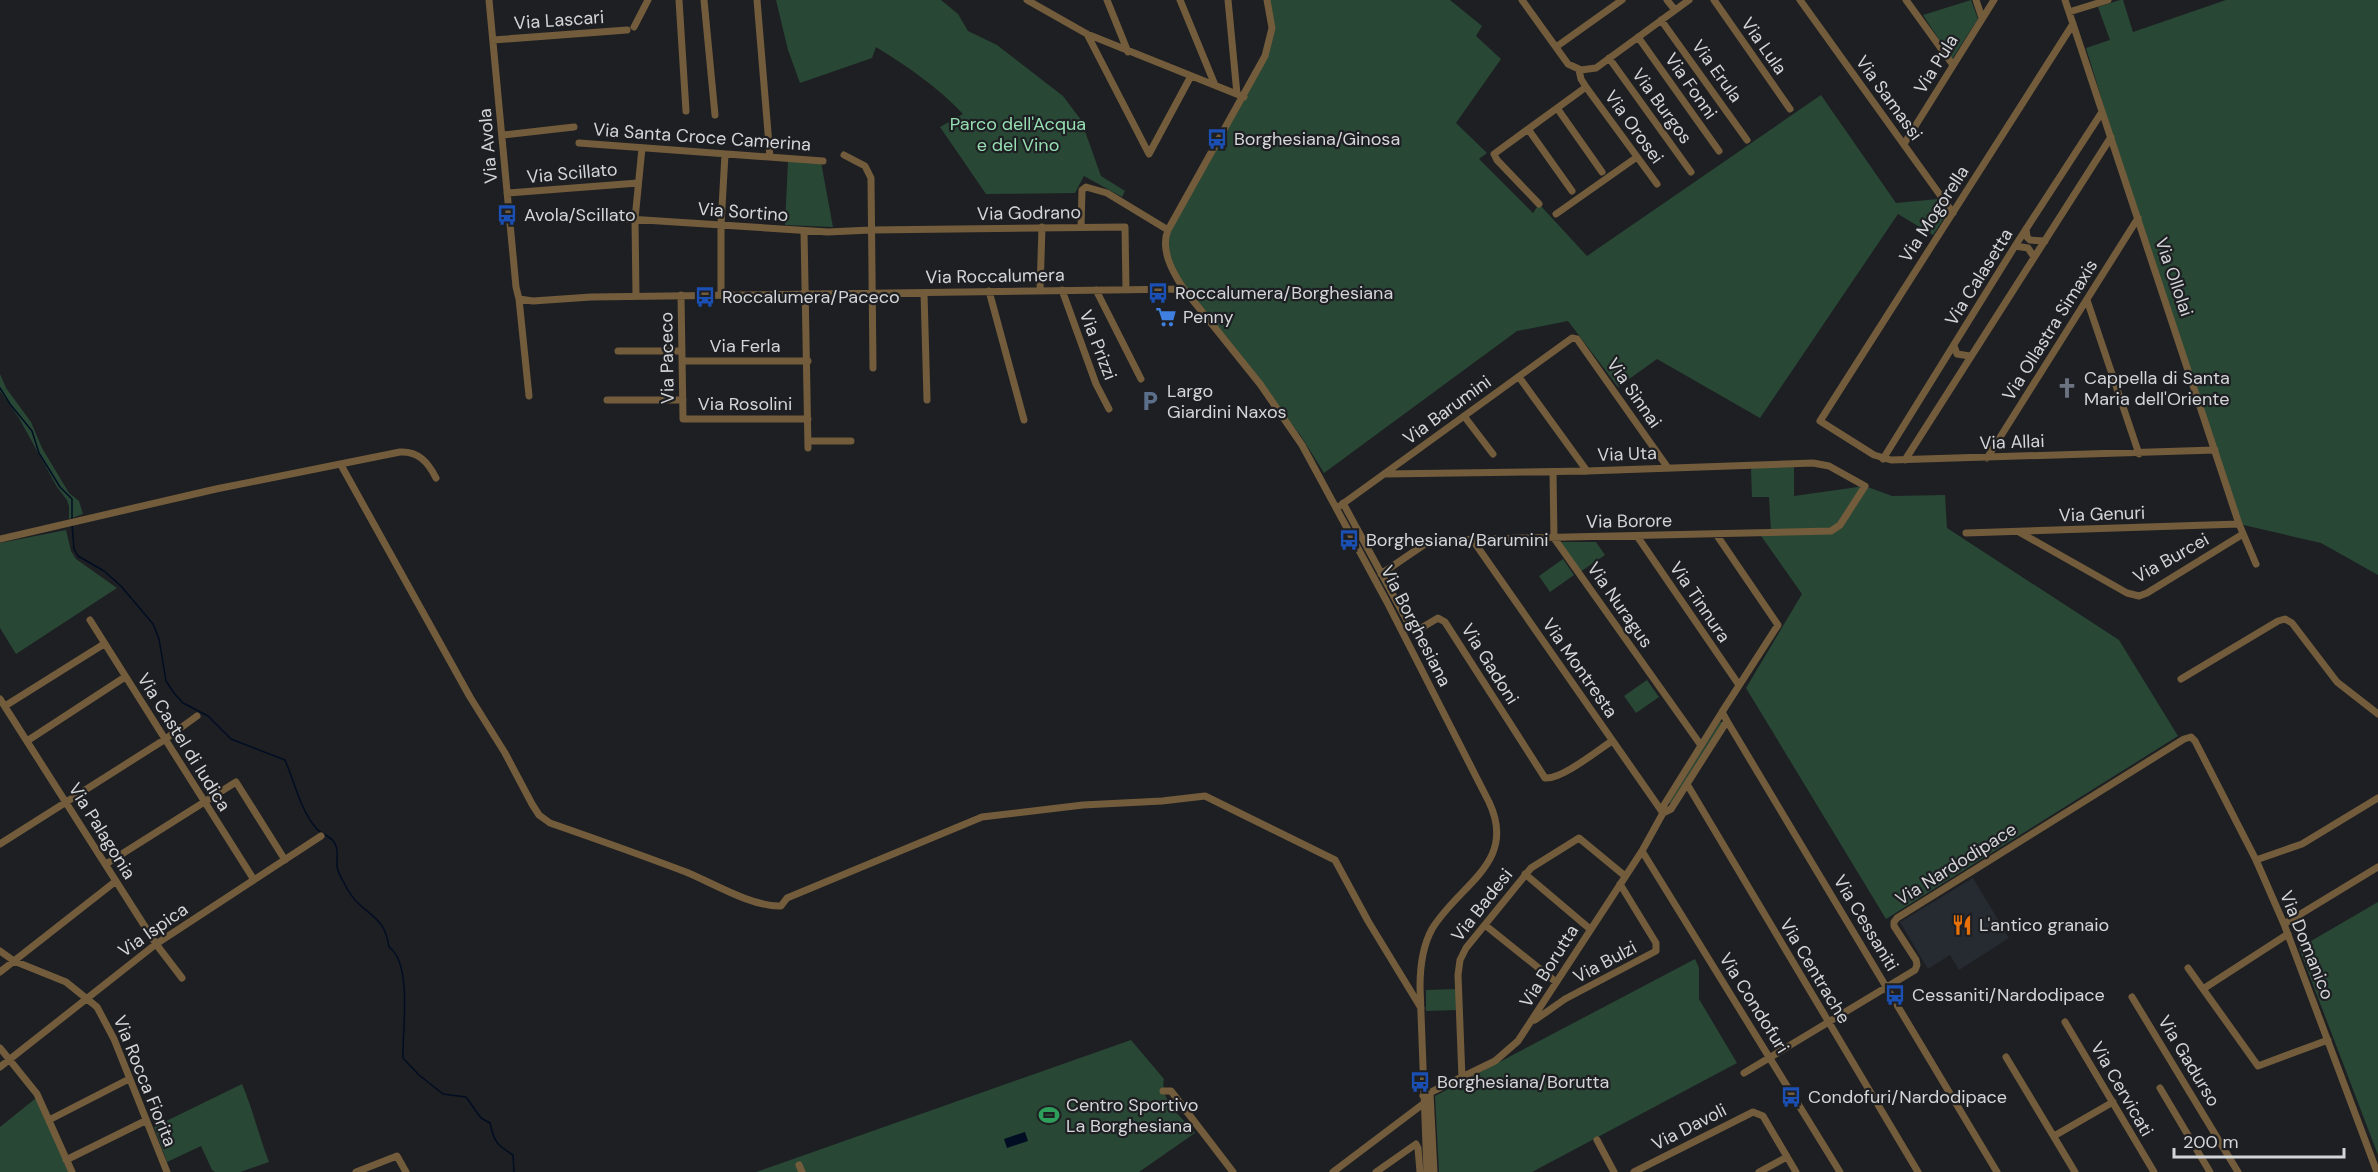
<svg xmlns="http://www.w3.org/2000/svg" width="2378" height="1172" font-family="'DM Sans',sans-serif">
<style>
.built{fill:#262a31}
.green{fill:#284735}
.water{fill:#000d22}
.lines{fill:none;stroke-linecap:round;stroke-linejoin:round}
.stream{stroke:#000d22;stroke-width:1.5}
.minor{stroke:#725c3b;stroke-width:7}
.labels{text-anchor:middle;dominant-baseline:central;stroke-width:4.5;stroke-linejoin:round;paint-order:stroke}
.street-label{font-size:18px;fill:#d4d5d7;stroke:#1e1f23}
.park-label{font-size:18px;fill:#96dfb3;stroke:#1e1f23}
.poi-label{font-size:18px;fill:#d4d5d7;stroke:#1e1f23;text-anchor:start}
</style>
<rect width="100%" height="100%" fill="#1e1f23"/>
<path class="built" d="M1973 878 2009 938 1959 970 1950 955 1928 969 1900 922Z"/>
<path class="green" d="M776 0H941L958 14 968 31 997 45 1063 96 1081 120 1101 176 1125 191 1122 197 1084 176 1075 193 986 194 940 127 963 114C938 87 908 67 876 47L872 58 800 83 788 50Z
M1267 0H1450L1482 26 1476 36 1501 59 1456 123 1487 153 1479 159 1533 213 1539 204 1587 256 1821 95 1896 203 1938 199 1948 212 1933 235 1898 214 1760 418 1657 359 1618 387 1568 321 1517 331 1324 473 1301 436 1183 288 1165 242 1260 68 1272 28Z
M1971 0 1978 19 1952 59 1923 15Z
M2120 0H2123L2133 32 2226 0H2378V575L2321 543 2239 524 2138 218 2086 48 2110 40 2098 7Z
M788 161 821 162 833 227 785 225Z
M0 374 6 388 31 422 42 448 69 493 79 501 83 514 69 519V506L67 500 57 487 19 418 0 391Z
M1794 463V496L1865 486 1892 496 1945 495 1947 528 2119 640 2178 736 1886 919 1746 688 1802 594 1759 533 1771 532 1769 497H1752L1751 470 1753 465Z
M66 530 71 551 76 559 117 588 16 654 0 628V543Z
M1560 542H1596L1605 555 1580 572Z
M1563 559 1574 575 1550 592 1539 576Z
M1647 680 1659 697 1636 713 1624 696Z
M1720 722H1723L1671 803H1669Z
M2378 902V1155L2299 948Z
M1695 959 1699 968V999L1737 1063 1532 1172H1439L1435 1096Z
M1456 989 1457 1010 1426 1011V990Z
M1131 1040 1164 1079C1159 1100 1182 1117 1195 1133L1139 1172H756Z
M242 1084C253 1110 259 1136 269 1162L240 1172H215L212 1170 201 1146 167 1162 154 1127Z
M36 1098 72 1172H0V1127Z"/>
<path class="water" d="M1025 1132 1028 1141 1007 1148 1004 1139Z"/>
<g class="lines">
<path class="stream" d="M0 388 10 404 32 431 39 453 60 487 72 499V520
M72 524 74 549 78 556 104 571 121 586 153 624 159 639 166 681 174 693 183 703 208 716 231 739 285 760C295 783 300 809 316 828 321 835 333 836 336 846 340 860 332 863 343 881 347 889 352 898 359 904 376 920 385 921 389 947 413 964 402 1032 403 1058L419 1075 443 1094 466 1097 481 1118 490 1123C494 1142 497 1145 513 1155L514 1172"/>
<path class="minor" d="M489 0 516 287 519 299 529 396
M679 0 686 111
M704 0 715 115
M757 0 770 157
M1027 0 1087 34 1244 97
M1107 0 1128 52
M1180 0 1215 85
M1228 0 1237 94
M1267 0 1272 28 1265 56 1168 230C1160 249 1172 271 1183 288L1260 384 1302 445 1387 602 1489 802C1518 863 1459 884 1432 929 1422 947 1420 967 1420 987L1427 1172
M1522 0 1568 64 1581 70 1596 68 1689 0
M1667 0 1675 10
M1714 0 1790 109
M1800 0 1953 213
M1906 0 1953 65
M1976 0 1982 18
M2065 0 2239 524 2256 564
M2069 12 2108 0
M1661 20 1747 140
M2073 24 1820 421 1874 455 1891 460 2215 450
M634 27 648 0
M1087 34 1149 154 1191 76
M1638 37 1719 151
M493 40 627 30
M1556 47 1622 0
M1609 58 1691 172
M1586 87 1657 184
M1557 108 1602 172
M1528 129 1572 191
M503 135 574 127
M579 143 823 161
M1904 144 1994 0
M844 155 865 166 871 178 873 368
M507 193 638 183
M1539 204 1497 160 1494 154 1586 87 1581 79 1579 70
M1556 214 1637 157
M613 218 828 232 871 230 1125 227 1126 290
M1081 227 1082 190 1086 187 1107 193 1168 230
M2026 229 2027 237 2030 240 2045 241
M804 231 808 448
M2015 246 2028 248 2034 257
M1040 290 1042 227
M1062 290 1096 384 1109 409
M1096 290 1141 379
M989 291 1024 420
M924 293 927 400
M681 295 683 419H808
M721 295V225L725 154
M636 296 635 219 642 148
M519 299 533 301 591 297 1184 289
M2087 300 2139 454
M1954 346 1957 354 1970 356
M618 351H682
M682 361H808
M1519 377 1587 471
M607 400H683
M1464 416 1493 454
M808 441H851
M1987 458 2138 218
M1883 459 2015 246 2102 112
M1905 460 2111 137
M341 465 470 697 505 753 532 804 539 815 550 823C596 839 641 855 686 872 713 883 752 907 781 906L787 898 982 817 1083 805 1162 801 1205 796 1335 860 1368 921 1421 1008
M1553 472 1554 538 1700 744
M1343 503 1411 628 1418 630 1438 618 1445 622 1545 778C1561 780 1598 750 1612 741
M1337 508 1572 338 1577 339 1668 468
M2019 532 2127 593 2139 596 2147 593 2243 534
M1966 533 2239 524
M1637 536 1739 685
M0 539 216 489 400 452C418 451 428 462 436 478
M1472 539 1663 813
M1381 574 1425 544 1441 540 1831 531 1840 525 1865 486 1829 466 1813 463 1587 471 1384 474
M90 620 254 880
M2181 679 2278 621 2285 619 2292 623 2337 682 2378 714
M0 699 156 944 182 978
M5 706 104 644
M1727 721 1997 1172
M27 741 125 677
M1687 784 1918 1172
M1663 813 1664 805 1722 712
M0 844 164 740 197 716
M1642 851 1840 1172
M2256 860 2302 844 2378 798
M106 864 236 782 285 860
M1525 874 1590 929
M2284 924 2378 867
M1485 925 1556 982
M0 951 14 961 66 982 97 1007 114 1039 167 1172
M2188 968 2258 1066 2328 1040
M0 972 116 881
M2203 989 2288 934
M2132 997 2238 1172
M1535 1020 1565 999 1656 951V943L1620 884
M2065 1022 2154 1172
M0 1048 37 1094 72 1172
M2006 1057 2075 1172
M0 1067 156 944 321 836
M1744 1073 1915 970 1917 965 1916 960 1894 926V922L1897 918 2184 739 2191 737 2195 741 2256 860 2284 924 2377 1172
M1462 1078 1458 975 1460 960 1466 948 1531 868 1579 838 1625 876
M2160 1088 2210 1172
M1163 1091H1171L1233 1172
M1430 1093 1434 1172
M1423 1096 1495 1061 1518 1041 1642 851 1663 813 1671 809 1727 721 1722 712 1778 625 1716 534
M49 1120 129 1079
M2054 1136 2113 1102
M1597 1140 1614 1172
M66 1160 145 1121
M799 1165 802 1172
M356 1172 397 1156 406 1172
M1333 1172 1423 1104
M1376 1172 1416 1144 1418 1148 1420 1172
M1634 1172 1753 1112 1763 1116 1796 1172
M1759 1172 1787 1157"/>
</g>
<defs>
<g id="bus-bare" transform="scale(1.62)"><path d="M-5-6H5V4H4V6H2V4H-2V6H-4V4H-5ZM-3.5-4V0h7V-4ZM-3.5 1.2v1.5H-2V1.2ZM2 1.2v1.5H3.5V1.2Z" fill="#1a4fb4" stroke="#1e1f23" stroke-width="2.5" paint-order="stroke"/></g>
<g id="supermarket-bare" transform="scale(1.62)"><path d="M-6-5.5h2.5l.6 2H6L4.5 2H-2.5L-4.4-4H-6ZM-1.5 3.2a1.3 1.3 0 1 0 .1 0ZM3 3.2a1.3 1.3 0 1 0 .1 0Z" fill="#3f7fe0" stroke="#1e1f23" stroke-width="2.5" paint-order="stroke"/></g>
<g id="church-bare" transform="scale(1.62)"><path d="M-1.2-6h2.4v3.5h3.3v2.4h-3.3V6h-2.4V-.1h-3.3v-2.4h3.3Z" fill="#6b7280" stroke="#1e1f23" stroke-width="2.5" paint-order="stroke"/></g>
<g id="parking-bare" transform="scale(1.62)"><path d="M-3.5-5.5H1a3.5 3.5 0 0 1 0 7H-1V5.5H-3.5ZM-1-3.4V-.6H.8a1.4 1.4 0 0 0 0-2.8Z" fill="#5c6f8a" stroke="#1e1f23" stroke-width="2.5" paint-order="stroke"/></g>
<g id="restaurant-bare" transform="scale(1.62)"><path d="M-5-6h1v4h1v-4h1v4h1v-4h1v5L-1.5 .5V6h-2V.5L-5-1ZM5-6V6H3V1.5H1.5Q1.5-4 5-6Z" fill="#e8710a" stroke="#1e1f23" stroke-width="2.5" paint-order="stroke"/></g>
<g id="stadium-bare" transform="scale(1.62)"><path d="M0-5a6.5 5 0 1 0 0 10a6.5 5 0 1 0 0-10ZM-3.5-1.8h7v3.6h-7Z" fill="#2e9e5b" stroke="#1e1f23" stroke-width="2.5" paint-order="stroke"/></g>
</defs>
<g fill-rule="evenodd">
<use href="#bus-bare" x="1217" y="139"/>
<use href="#bus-bare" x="507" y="215"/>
<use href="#bus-bare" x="1158" y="293"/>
<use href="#bus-bare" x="705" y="297"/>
<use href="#supermarket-bare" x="1166" y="317"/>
<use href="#church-bare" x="2067" y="388"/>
<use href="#parking-bare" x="1150" y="401"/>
<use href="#bus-bare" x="1349" y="540"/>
<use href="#restaurant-bare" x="1962" y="925"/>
<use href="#bus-bare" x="1895" y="995"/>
<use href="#bus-bare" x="1420" y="1082"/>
<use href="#bus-bare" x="1791" y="1097"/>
<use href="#stadium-bare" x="1049" y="1115"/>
</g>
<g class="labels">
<g class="street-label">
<text transform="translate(559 20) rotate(-4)">Via Lascari</text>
<text transform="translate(1764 46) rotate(55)">Via Lula</text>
<text transform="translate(1936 64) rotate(-58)">Via Pula</text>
<text transform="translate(1717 71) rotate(54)">Via Erula</text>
<text transform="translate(1691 86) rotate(55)">Via Fonni</text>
<text transform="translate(1889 98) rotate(54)">Via Samassi</text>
<text transform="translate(1662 106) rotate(54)">Via Burgos</text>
<text transform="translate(1634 127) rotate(54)">Via Orosei</text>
<text transform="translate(702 137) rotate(4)">Via Santa Croce Camerina</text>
<text transform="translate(488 146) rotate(-95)">Via Avola</text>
<text transform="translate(572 173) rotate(-5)">Via Scillato</text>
<text transform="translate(743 212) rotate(4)">Via Sortino</text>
<text transform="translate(1029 213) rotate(-1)">Via Godrano</text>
<text transform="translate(1934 214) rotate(-57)">Via Mogorella</text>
<text transform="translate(995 276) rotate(-1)">Via Roccalumera</text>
<text transform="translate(1979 277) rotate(-58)">Via Calasetta</text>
<text transform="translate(2174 277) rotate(71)">Via Ollolai</text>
<text transform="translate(2050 330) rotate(-58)">Via Ollastra Simaxis</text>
<text transform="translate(1098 345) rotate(69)">Via Prizzi</text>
<text x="745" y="346">Via Ferla</text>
<text transform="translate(667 358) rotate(-91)">Via Paceco</text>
<text transform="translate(1634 393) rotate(55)">Via Sinnai</text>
<text x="745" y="404">Via Rosolini</text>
<text transform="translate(1447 410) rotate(-36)">Via Barumini</text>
<text transform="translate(2012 442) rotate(-2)">Via Allai</text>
<text transform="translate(1627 454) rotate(-2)">Via Uta</text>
<text transform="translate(2102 514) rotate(-2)">Via Genuri</text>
<text transform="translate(1629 521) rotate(-1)">Via Borore</text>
<text transform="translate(2171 558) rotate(-29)">Via Burcei</text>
<text transform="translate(1700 602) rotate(56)">Via Tinnura</text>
<text transform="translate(1620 605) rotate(55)">Via Nuragus</text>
<text transform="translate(1416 626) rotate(63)">Via Borghesiana</text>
<text transform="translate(1490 664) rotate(58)">Via Gadoni</text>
<text transform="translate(1580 668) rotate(55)">Via Montresta</text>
<text transform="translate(184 742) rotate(58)">Via Castel di Iudica</text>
<text transform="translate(102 831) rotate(58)">Via Palagonia</text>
<text transform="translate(1956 864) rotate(-32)">Via Nardodipace</text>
<text transform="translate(1482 905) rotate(-52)">Via Badesi</text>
<text transform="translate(1866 923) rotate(59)">Via Cessaniti</text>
<text transform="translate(153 930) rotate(-35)">Via Ispica</text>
<text transform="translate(2307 945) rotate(68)">Via Domanico</text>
<text transform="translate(1605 962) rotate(-28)">Via Bulzi</text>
<text transform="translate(1549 966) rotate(-58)">Via Borutta</text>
<text transform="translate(1815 971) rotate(59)">Via Centrache</text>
<text transform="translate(1754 1003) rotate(58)">Via Condofuri</text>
<text transform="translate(2189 1061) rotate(59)">Via Gadurso</text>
<text transform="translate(145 1081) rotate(68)">Via Rocca Fiorita</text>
<text transform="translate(2122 1089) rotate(60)">Via Cervicati</text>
<text transform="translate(1689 1127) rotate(-27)">Via Davoli</text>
</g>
<g class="park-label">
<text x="1018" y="124">Parco dell'Acqua<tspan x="1018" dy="21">e del Vino</tspan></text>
</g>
<g class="poi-label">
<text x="1234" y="139">Borghesiana/Ginosa</text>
<text x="524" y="215">Avola/Scillato</text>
<text x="1175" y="293">Roccalumera/Borghesiana</text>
<text x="722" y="297">Roccalumera/Paceco</text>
<text x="1183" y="317">Penny</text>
<text x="2084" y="378">Cappella di Santa<tspan x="2084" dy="21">Maria dell'Oriente</tspan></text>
<text x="1167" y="391">Largo<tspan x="1167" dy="21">Giardini Naxos</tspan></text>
<text x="1366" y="540">Borghesiana/Barumini</text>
<text x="1979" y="925">L'antico granaio</text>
<text x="1912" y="995">Cessaniti/Nardodipace</text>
<text x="1437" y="1082">Borghesiana/Borutta</text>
<text x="1808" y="1097">Condofuri/Nardodipace</text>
<text x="1066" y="1105">Centro Sportivo<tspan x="1066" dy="21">La Borghesiana</tspan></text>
</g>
</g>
<path d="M2174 1148v9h170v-9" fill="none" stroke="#d4d5d7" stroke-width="3"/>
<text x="2183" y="1148" font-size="18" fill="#d4d5d7" stroke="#1e1f23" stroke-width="4.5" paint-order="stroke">200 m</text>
</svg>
